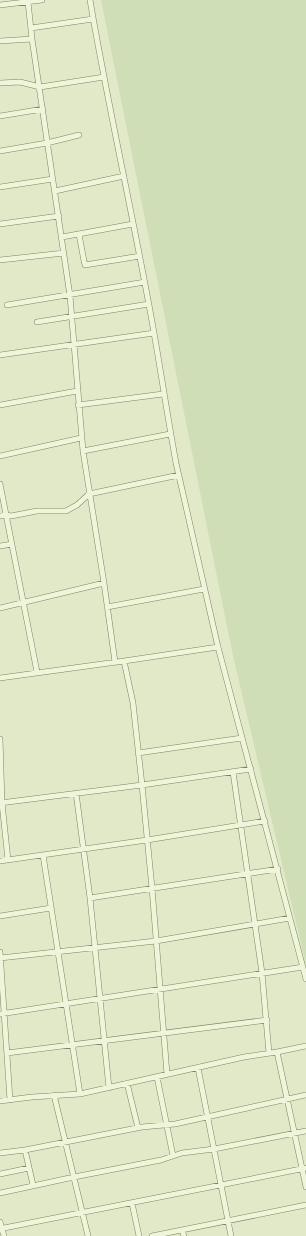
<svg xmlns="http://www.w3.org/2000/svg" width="306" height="1236" font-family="'Roboto Serif',serif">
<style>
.farmland{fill:#cfdeb7}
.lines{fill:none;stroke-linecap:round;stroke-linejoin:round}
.minor-casing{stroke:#81835f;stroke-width:6}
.minor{stroke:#eef5db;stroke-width:5}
</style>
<rect width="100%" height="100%" fill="#e1e9c8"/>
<path class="farmland" d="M101 0H306V965L233 656Z"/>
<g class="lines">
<g class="minor-casing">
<path id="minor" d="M90 0C108 106 132 211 151 316 160 365 167 414 176 463L218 647 306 979
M28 2 32 39 70 296 83 451 104 583
M0 5 42 0
M31 28 93 19
M0 41 32 39
M0 83 20 82 40 87 104 77
M0 116 43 109
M0 151 47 143 79 135
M0 187 53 179
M55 191 124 176
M0 224 59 216
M79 234 84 261 85 265 140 256
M62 237 133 224
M0 260 64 253
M7 305 145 282
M37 322 149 304
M0 355 154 333
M0 405 77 391
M78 405 163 394
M83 451 170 434
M0 456 81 438
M0 484 37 672
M0 516 6 515 11 516 37 511H66L77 505 89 494 179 475
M0 546 12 544
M107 607 204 589
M0 608 104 583 115 662
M124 661 133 703 142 785 152 888 167 1074
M0 678 124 661 218 647
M0 739 2 803 8 860
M138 753 242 738
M233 772 262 973 269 1053
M76 793 90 898 109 1088
M0 803 142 785 251 769
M43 855 80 1094
M0 861 147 840 265 821
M90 898 278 869
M0 916 51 908
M0 952 10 1100
M0 958 156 941 290 918
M0 1014 303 967
M277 1052 306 1187
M7 1053 267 1020
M198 1068 231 1236
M157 1077 173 1156
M127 1083 138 1128
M54 1095 88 1236
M0 1101 32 1097 80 1094 244 1057 277 1052 306 1046
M25 1150 33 1185
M0 1153 25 1150 142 1127 175 1124 306 1095
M0 1174 29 1168
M0 1193 74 1177 161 1160 182 1153 214 1149 306 1131
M132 1203 139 1236
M0 1222 4 1236
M0 1230 4 1228 306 1168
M182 1230 184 1236
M152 1236 306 1205"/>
</g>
<use href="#minor" class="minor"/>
</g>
</svg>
